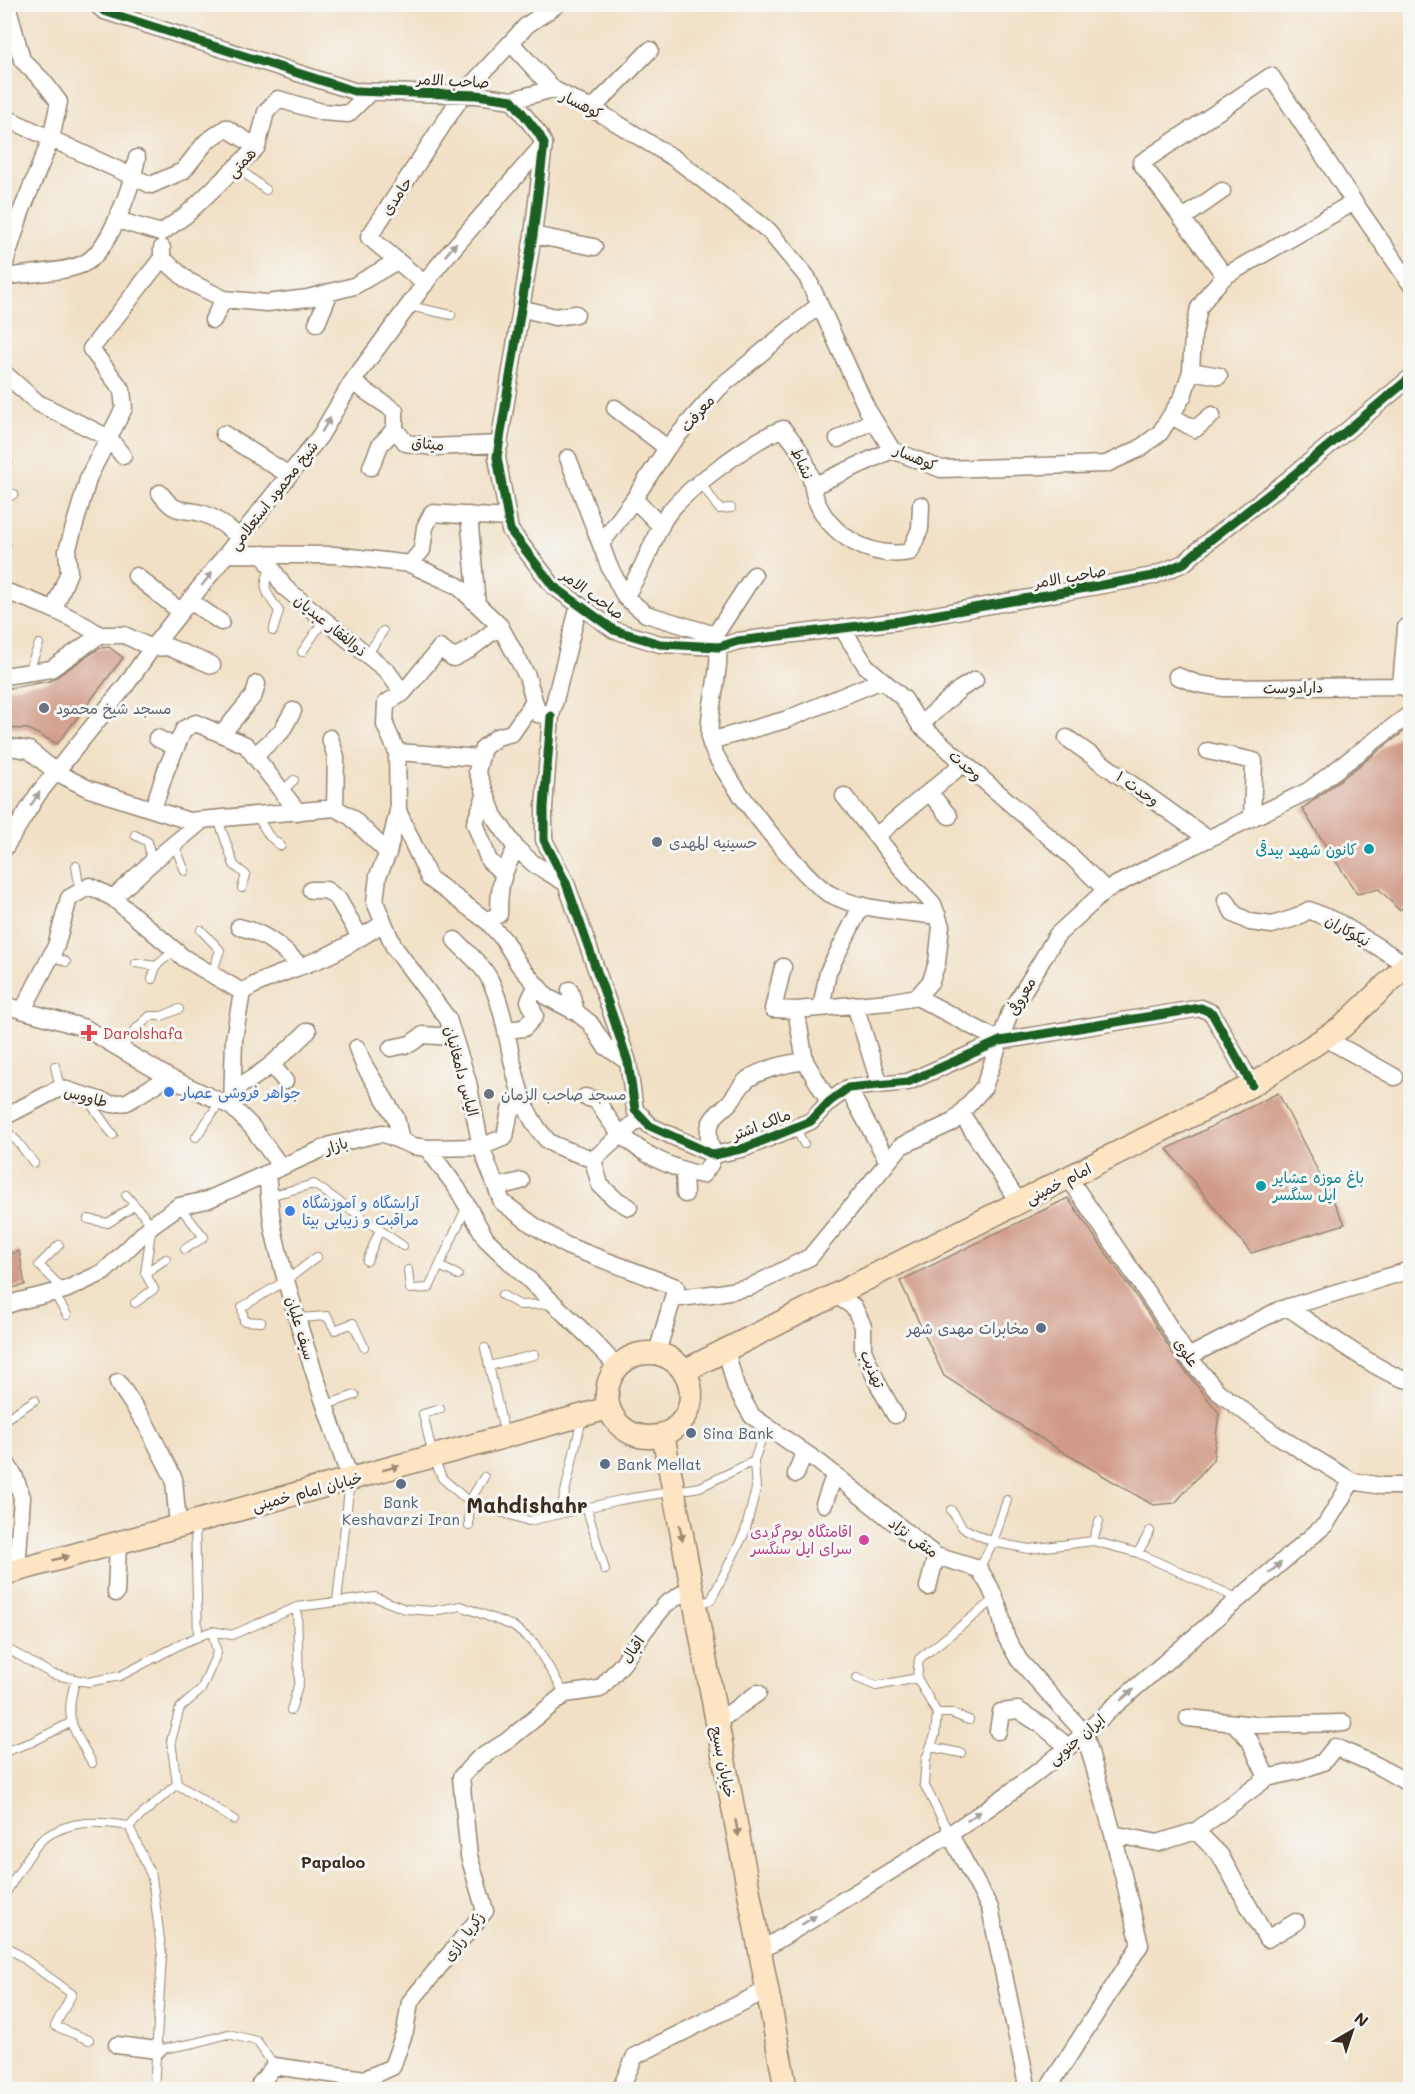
<svg xmlns="http://www.w3.org/2000/svg" width="1415" height="2094" font-family="Mali,'Playpen Sans Arabic',sans-serif">
<style>
.building{fill:#d09a86}
.lines{fill:none;stroke-linecap:round;stroke-linejoin:round}
.lane-casing{stroke:#968572;stroke-width:10}
.street-casing{stroke:#968572;stroke-width:19}
.secondary-casing{stroke:#968572;stroke-width:25}
.lane{stroke:#fff;stroke-width:8}
.street{stroke:#fff;stroke-width:16}
.secondary{stroke:#fde5c4;stroke-width:22}
.cycleway-casing{stroke:#f6f6f2;stroke-width:13}
.cycleway{stroke:#1b5e20;stroke-width:9}
.oneway{fill:#a79f9a}
.oneway2{fill:#9c8871}
.worship-dot{fill:#6b7280;stroke:#f6f6f2;stroke-width:2}
.culture-dot{fill:#0f9aa8;stroke:#f6f6f2;stroke-width:2}
.health-dot{fill:#e0444e;stroke:#f6f6f2;stroke-width:2}
.shop-dot{fill:#3f7fe0;stroke:#f6f6f2;stroke-width:2}
.service-dot{fill:#5c6f8a;stroke:#f6f6f2;stroke-width:2}
.hotel-dot{fill:#d1479c;stroke:#f6f6f2;stroke-width:2}
.labels{text-anchor:middle;dominant-baseline:central;stroke-width:6;stroke-linejoin:round;paint-order:stroke}
.street-label{font-size:15px;fill:#3b2a1e;stroke:#f6f6f2}
.worship-label{font-size:15px;fill:#5b616d;stroke:#f6f6f2;text-anchor:start}
.culture-label{font-size:15px;fill:#0d838f;stroke:#f6f6f2;text-anchor:end}
.health-label{font-size:15px;fill:#be3a42;stroke:#f6f6f2;text-anchor:start}
.shop-label{font-size:15px;fill:#366cbe;stroke:#f6f6f2;text-anchor:start}
.service-label{font-size:15px;fill:#4e5e75;stroke:#f6f6f2;text-anchor:start}
.hotel-label{font-size:15px;fill:#b23c85;stroke:#f6f6f2;text-anchor:end}
.neighbourhood-label{font-size:16px;font-weight:bold;fill:#3b2a1e;stroke:#f6f6f2}
.district-label{font-size:21px;font-weight:bold;fill:#3b2a1e;stroke:#f6f6f2}
</style>
<rect width="100%" height="100%" fill="#f6f6f2"/>
<filter id="ink" filterUnits="userSpaceOnUse"><feTurbulence type="fractalNoise" baseFrequency=".0167" numOctaves="2"/><feDisplacementMap in="SourceGraphic" scale="12" xChannelSelector="R" yChannelSelector="G"/><feConvolveMatrix kernelMatrix="1 2 1 2 8 2 1 2 1" color-interpolation-filters="sRGB"/></filter>
<filter id="wash" filterUnits="userSpaceOnUse"><feTurbulence type="fractalNoise" baseFrequency=".008" numOctaves="4" result="noise"/><feDisplacementMap in="SourceGraphic" scale="24" xChannelSelector="R" yChannelSelector="G"/><feGaussianBlur stdDeviation="1.35" result="paint"/><feColorMatrix in="noise" values="0 0 0 0 0 0 0 0 0 0 0 0 0 0 0 0 0 1.4 0 .05"/><feComposite in="paint" operator="in"/></filter>
<g filter="url(#wash)">
<rect width="100%" height="100%" fill="#f1e0c5"/>
<g id="blocks">
<path class="building" d="M109 647 123 658 57 744 28 729 4 728V689L50 681 100 648Z
M1410 727V904L1399 910 1379 889 1357 894 1302 809Z
M1278 1093 1345 1224 1251 1253 1167 1149Z
M1068 1198 1149 1315 1179 1363 1219 1413 1213 1460 1175 1503 1153 1505 1056 1448 944 1376 900 1281Z
M19 1251 25 1285 4 1290V1256Z"/>
</g>
</g>
<g filter="url(#ink)">
<use href="#blocks" fill-opacity="0" stroke="#968572" stroke-width="1.5"/>
<g class="lines">
<g class="lane-casing">
<path id="lane" d="M237 167 266 190
M409 306 451 315
M4 463 8 462
M701 483 719 509 731 508
M4 500 14 494
M4 543 6 544
M271 568C260 587 267 594 279 611L273 631
M302 652 324 620
M367 655 383 631
M28 672 39 644
M282 791 294 780
M257 816 269 836 281 846
M218 819 234 865 246 875 242 888
M135 835 148 842 151 862
M174 844 185 871
M76 866 80 892
M201 930 220 950 212 974
M51 955 66 962
M136 963 156 966 175 950
M152 979 156 966
M121 1049 137 1028 150 1016H162L179 1009
M55 1066 60 1088
M88 1100 113 1135
M795 1127 804 1144
M4 1129 17 1141 34 1163
M196 1137 220 1102
M126 1195 152 1225 145 1273 154 1289 135 1303
M269 1196 314 1184 403 1246
M179 1206 204 1237 185 1249
M88 1219 108 1223 135 1205
M4 1230 5 1231
M59 1245 39 1265 64 1290
M367 1261 380 1229
M439 1266 458 1275
M408 1270 410 1289 429 1288 467 1206
M145 1273 166 1259
M54 1293 67 1315
M502 1295 520 1305 553 1304
M298 1318 327 1316 335 1330 353 1323 364 1347
M261 1322 244 1321 242 1307 287 1280 317 1257
M485 1348 505 1436
M489 1366 534 1355
M326 1405 355 1395
M440 1409 423 1414 433 1456 442 1478 469 1502 529 1521 620 1500 700 1487 754 1461
M4 1420 35 1400
M587 1509 605 1570
M951 1510 963 1528 993 1542 1029 1549 1093 1541 1138 1553 1239 1599
M560 1514 582 1418
M195 1523 198 1637
M469 1526V1502L484 1477
M1093 1541 1099 1521
M1138 1553 1150 1531
M979 1569 993 1542 1007 1500
M337 1602 350 1480
M695 1605 711 1600 745 1532 756 1489 754 1461 766 1425
M212 1631 217 1653 201 1690 180 1708 171 1741 177 1784 234 1820
M4 1647 52 1674 88 1682 120 1676 185 1642 212 1631 232 1635 297 1607 375 1597 405 1609 433 1611 461 1606 513 1626 534 1643 565 1694
M857 1678 876 1686 917 1678
M76 1679C63 1720 73 1727 92 1763
M291 1710 299 1682 297 1607
M937 1713H951L969 1720
M931 1747 961 1753
M4 1752 32 1742 70 1723
M129 1826 152 1877 162 1955 154 2090
M949 1833 924 1784 926 1759 935 1735 937 1713 917 1678 919 1659 995 1599
M4 1896C13 1882 32 1847 44 1838 72 1819 98 1821 129 1826L177 1784
M4 1944 72 1994 55 2026 89 2040
M157 2050 195 2043 228 2034 257 2041 274 2066"/>
</g>
<g class="street-casing">
<path id="street" d="M96 4 104 11 354 91 477 95 512 100 539 134 544 144 533 235 497 457 510 530 553 586 614 630 660 644 719 647 738 641 900 621 1153 576 1184 563 1209 541 1290 478 1410 378
M511 43 553 89
M512 100 553 89 605 116 677 160 769 231 807 277 867 409 892 450 941 469 1106 464 1139 449 1160 433 1183 396 1191 371 1193 336 1199 308 1210 292 1225 276 1354 202
M592 109 650 50
M4 117 151 185 183 171 206 142 226 128 257 147
M1182 219 1222 191
M117 220 161 233
M161 233 186 215 257 147 266 112 278 99 322 112 348 114 370 92
M533 235 594 247
M162 248V258L188 281 224 299 267 303 308 298 354 286 397 261
M4 266 21 212 51 139 59 102 44 82 22 60 7 4
M1225 276 1141 163 1271 76 1354 202 1410 283
M4 277C27 273 63 273 83 264 110 252 132 185 137 158
M425 284 369 237 463 94 527 25 558 4
M521 308 555 317 576 314
M213 320 224 299
M317 323 330 292
M1191 371 1219 376
M4 373 38 403 109 438 123 456
M352 382 395 411V429L406 443 433 447 500 444
M615 408 667 448
M1171 416 1195 429 1212 415
M224 434 289 475
M838 439 873 420
M568 458 609 566 625 597 646 614 715 635C726 663 706 708 710 740 714 768 804 881 830 894 861 911 903 911 938 916
M371 467 380 445 395 429
M813 486 892 450
M160 493C177 516 181 507 204 514 217 518 229 529 240 537
M634 499 661 526
M469 515 477 604
M601 544 634 499 667 448 719 388 819 305
M227 554 334 555 410 564 458 586 500 626 527 676 538 714 551 716 579 605
M263 554 284 587 387 671 403 693
M410 564 422 550 425 527 432 513 508 518
M136 576 181 612
M4 591C40 603 68 614 100 635
M625 597C633 584 641 570 647 556 653 544 658 529 665 518 680 493 755 438 783 429 794 442 804 455 809 472 812 481 813 491 816 500 831 537 872 559 910 552L920 529 921 505
M190 601 221 622
M54 609 69 572 67 551 89 476 124 408 122 390 91 349 162 258
M500 626 469 650 453 658 440 648 403 693 386 703 385 725 397 752 398 811 388 853 378 876 375 902 394 947 448 1019 468 1082 481 1147 502 1202 533 1225 567 1246 676 1287 657 1353
M842 628 866 666 904 699 920 725 1071 856 1106 890
M715 635 754 575
M4 676 51 669 100 635H124L152 648 168 647 212 665
M1177 676 1198 684 1224 688 1401 686 1410 690
M1401 686 1406 627
M534 701 512 733 497 737 483 748 477 771 494 816 516 848 534 864 566 883
M551 716 544 807V840L566 883 614 1020 628 1062 635 1110 650 1126 672 1136 714 1155 745 1148 811 1121 829 1102 848 1088 908 1082 1000 1041 1201 1008 1212 1013 1252 1085
M920 725 960 689 975 680
M222 734 254 695 257 684
M157 738 175 747
M330 738 336 757 335 808
M1067 738 1208 839
M710 741 785 720 882 680
M4 746 29 750 56 772 89 789 189 821 335 808 351 817 388 853
M1208 751 1254 761 1252 818
M397 752 480 758
M254 756 281 732 293 711
M929 792 949 816
M485 796 475 823 489 861 503 873
M153 809 166 770 184 729 196 723 246 745 298 812
M398 811 429 878 487 921 504 940 519 965 547 997 576 1012 590 1023 605 1046 628 1062
M876 836 964 763
M4 849 38 794 126 685 152 648 320 436 352 382 438 266 544 144
M311 890H326L338 899 360 937
M113 898 151 863 203 820
M1226 900 1234 914 1250 922 1272 925 1295 918 1309 910 1338 922 1407 965
M487 921 499 914C499 884 502 874 516 848
M239 927C267 933 281 948 301 966
M455 940C466 952 482 964 489 978 515 1029 506 1096 547 1140 552 1146 583 1155 593 1160L600 1185 615 1199 629 1207
M783 967 773 1009 796 1010 889 1002 917 997 931 981 937 963 941 926 933 904 906 874 844 796
M570 990 576 1012
M917 997 1000 1041
M4 1005 85 1028 168 1077 232 1107 252 1127 281 1167
M855 1005 880 1085
M821 1008 828 972 862 905
M23 1010 56 946 69 898 90 886 113 898 184 958 242 992
M796 1010 805 1061 829 1102
M506 1030 524 1028 535 1016 529 1001 537 985
M1325 1038 1395 1077
M357 1048 364 1065 396 1118 401 1141
M391 1048 410 1044 423 1035 453 1037
M272 1065 285 1081
M848 1088 888 1162
M233 1089C266 1073 282 1055 308 1031
M585 1097 596 1100C604 1111 611 1125 622 1135 643 1155 673 1169 702 1175 724 1151 705 1151 709 1129 711 1117 720 1112 728 1104 735 1097 740 1085 748 1079 762 1069 789 1063 805 1061
M232 1107 234 1039 242 992C264 978 290 971 315 961 339 952 361 937 384 923
M961 1113 1019 1203
M4 1117 60 1088 112 1104 127 1102 168 1077
M427 1148 481 1147 505 1137 510 1110 525 1103
M593 1160 642 1116
M684 1171 685 1194
M267 1173C269 1193 270 1213 274 1233 293 1316 323 1398 350 1479
M1068 1177 1158 1309 1188 1357 1217 1391 1273 1433 1352 1481 1382 1486H1410
M497 1187 521 1181
M836 1295 854 1307 863 1326V1350L878 1384 895 1415
M673 1299 719 1293 750 1287 810 1257 901 1146 953 1122 984 1087 1009 1015 1057 935 1106 890 1164 860 1308 791 1410 714
M4 1306 19 1301 65 1290 104 1272 152 1225 179 1206 207 1200 331 1145 382 1133 413 1146 427 1148 457 1188 486 1239 588 1336 618 1367
M1287 1307C1309 1321 1390 1381 1410 1380
M726 1350 736 1388 752 1416 820 1463 936 1556 979 1569 990 1587 999 1608 1006 1637 1019 1660 1085 1734 1113 1834 1158 1843 1196 1831
M1188 1357 1279 1310 1410 1270
M118 1382 147 1426 174 1479 178 1526
M4 1460 14 1475 22 1497 17 1570
M796 1474 804 1452
M824 1504 834 1476
M928 1587 936 1556
M116 1593 118 1543
M1188 1718 1255 1725 1344 1723
M717 1722 758 1693
M1234 1723 1250 1741 1267 1778 1298 1771 1323 1762 1335 1747 1376 1765 1406 1782 1410 1775
M998 1731 1001 1712 1018 1710 1043 1726 1068 1747
M1267 1778 1196 1831 1220 1855 1267 1939 1296 1922
M949 1833 990 1908 1028 2090
M760 1951C880 1876 1010 1807 1113 1707L1326 1524 1352 1481
M117 2045 157 2050
M258 2090 260 2084 274 2066 365 2079 392 2067 405 2031 410 2002 485 1911 469 1856 461 1777 478 1759 507 1741 565 1694 600 1689 623 1663 644 1631 666 1604 691 1588
M620 2090 635 2056 767 1990
M1047 2090 1140 1945 1113 1834"/>
</g>
<g class="secondary-casing">
<path id="secondary" d="M607 1395a42 42 0 1 1 84 0a42 42 0 1 1-84 0Z
M684 1371 1252 1085 1342 1027 1410 962
M663 1434 786 2090
M4 1574 609 1408"/>
</g>
<use href="#lane" class="lane"/>
<use href="#street" class="street"/>
<use href="#secondary" class="secondary"/>
<g class="cycleway-casing">
<path id="cycleway" d="M96 4 104 11 354 91 477 95 512 100 539 134 544 144 533 235 497 457 510 530 553 586 614 630 660 644 719 647 738 641 900 621 1153 576 1184 563 1209 541 1290 478 1410 378
M551 716 544 807V840L566 883 614 1020 628 1062 635 1110 650 1126 672 1136 714 1155 745 1148 811 1121 829 1102 848 1088 908 1082 1000 1041 1201 1008 1212 1013 1252 1085"/>
</g>
<use href="#cycleway" class="cycleway"/>
</g>
<defs><path id="oneway-solid" d="M-6-.8H1V-3.2L6.5 0L1 3.2V.8H-6Z" transform="scale(1.5)"/></defs>
<g class="oneway">
<use href="#oneway-solid" transform="translate(451 249) rotate(-50)"/>
<use href="#oneway-solid" transform="translate(326 425) rotate(-59)"/>
<use href="#oneway-solid" transform="translate(207 579) rotate(-52)"/>
<use href="#oneway-solid" transform="translate(35 799) rotate(-57)"/>
<use href="#oneway-solid" transform="translate(1275 1568) rotate(-41)"/>
<use href="#oneway-solid" transform="translate(1127 1695) rotate(-41)"/>
<use href="#oneway-solid" transform="translate(974 1816) rotate(-35)"/>
<use href="#oneway-solid" transform="translate(809 1920) rotate(-32)"/>
</g>
<g class="oneway2">
<use href="#oneway-solid" transform="translate(391 1468) rotate(-15)"/>
<use href="#oneway-solid" transform="translate(681 1533) rotate(79)"/>
<use href="#oneway-solid" transform="translate(61 1558) rotate(-15)"/>
<use href="#oneway-solid" transform="translate(737 1828) rotate(79)"/>
</g>
</g>
<g class="worship-dot">
<circle cx="44" cy="708" r="6"/>
<circle cx="657" cy="842" r="6"/>
<circle cx="489" cy="1094" r="6"/>
</g>
<g class="culture-dot">
<circle cx="1369" cy="849" r="6"/>
<circle cx="1261" cy="1186" r="6"/>
</g>
<path class="health-dot" d="M86 1024h6v6h6v6h-6v6h-6v-6h-6v-6h6z"/>
<g class="shop-dot">
<circle cx="169" cy="1092" r="6"/>
<circle cx="290" cy="1211" r="6"/>
</g>
<g class="service-dot">
<circle cx="1041" cy="1328" r="6"/>
<circle cx="691" cy="1433" r="6"/>
<circle cx="605" cy="1464" r="6"/>
<circle cx="401" cy="1484" r="6"/>
</g>
<circle class="hotel-dot" cx="864" cy="1540" r="6"/>
<g class="labels">
<g class="street-label">
<text transform="translate(453 80) rotate(3)">صاحب الامر</text>
<text transform="translate(582 104) rotate(27)">کوهسار</text>
<text transform="translate(241 162) rotate(-46)">همتی</text>
<text transform="translate(396 196) rotate(-56)">حامدی</text>
<text transform="translate(697 413) rotate(-49)">معرفت</text>
<text transform="translate(428 443) rotate(6)">میثاق</text>
<text transform="translate(916 457) rotate(23)">کوهسار</text>
<text transform="translate(803 463) rotate(66)">نشاط</text>
<text transform="translate(273 495) rotate(-52)">شیخ محمود استعلامی</text>
<text transform="translate(1070 576) rotate(-10)">صاحب الامر</text>
<text transform="translate(593 594) rotate(36)">صاحب الامر</text>
<text transform="translate(331 625) rotate(39)">ذوالفقار عبدیان</text>
<text transform="translate(1293 687) rotate(-1)">دارادوست</text>
<text transform="translate(966 765) rotate(41)">وحدت</text>
<text transform="translate(1138 788) rotate(35)">وحدت ۱</text>
<text transform="translate(1348 930) rotate(29)">نیکوکاران</text>
<text transform="translate(1021 996) rotate(-60)">معروفی</text>
<text transform="translate(462 1071) rotate(75)">الیاس دامغانیان</text>
<text transform="translate(86 1096) rotate(15)">طاووس</text>
<text transform="translate(761 1124) rotate(-21)">مالک اشتر</text>
<text transform="translate(336 1145) rotate(-17)">بازار</text>
<text transform="translate(1058 1183) rotate(-27)">امام خمینی</text>
<text transform="translate(301 1328) rotate(73)">سیف علیان</text>
<text transform="translate(1187 1352) rotate(55)">علوی</text>
<text transform="translate(873 1369) rotate(68)">تهذیب</text>
<text transform="translate(307 1491) rotate(-15)">خیابان امام خمینی</text>
<text transform="translate(914 1537) rotate(36)">متقی نژاد</text>
<text transform="translate(632 1649) rotate(-56)">اقبال</text>
<text transform="translate(1076 1739) rotate(-40)">ایران جنوبی</text>
<text transform="translate(724 1762) rotate(79)">خیابان بسیج</text>
<text transform="translate(463 1936) rotate(-53)">زکریا رازی</text>
</g>
<g class="worship-label">
<text x="56" y="708">مسجد شیخ محمود</text>
<text x="669" y="842">حسینیه المهدی</text>
<text x="501" y="1094">مسجد صاحب الزمان</text>
</g>
<g class="culture-label">
<text x="1357" y="849">کانون شهید بیدقی</text>
<text x="1273" y="1177" text-anchor="start">باغ موزه عشایر<tspan x="1273" dy="17">ایل سنگسر</tspan></text>
</g>
<g class="health-label">
<text x="103" y="1033">Darolshafa</text>
</g>
<g class="shop-label">
<text x="181" y="1092">جواهر فروشی عصار</text>
<text x="302" y="1202">آرایشگاه و آموزشگاه<tspan x="302" dy="17">مراقبت و زیبایی بیتا</tspan></text>
</g>
<g class="service-label">
<text x="1029" y="1328" text-anchor="end">مخابرات مهدی شهر</text>
<text x="703" y="1433">Sina Bank</text>
<text x="617" y="1464">Bank Mellat</text>
<text x="401" y="1502" text-anchor="middle">Bank<tspan x="401" dy="17">Keshavarzi Iran</tspan></text>
</g>
<g class="hotel-label">
<text x="852" y="1531">اقامتگاه بوم‌گردی<tspan x="852" dy="17">سرای ایل سنگسر</tspan></text>
</g>
<g class="neighbourhood-label">
<text x="333" y="1861">Papaloo</text>
</g>
<g class="district-label">
<text x="527" y="1504">Mahdishahr</text>
</g>
</g>
<rect width="1415" height="2094" fill="none" stroke="#f6f6f2" stroke-width="24"/>
<g transform="translate(1352 2031) rotate(39)" stroke="#f6f6f2" stroke-width="4.5" paint-order="stroke">
<path d="M0-4.5L10 22L0 15L-10 22Z" fill="#3b2a1e"/>
<text y="-9" font-size="16" font-weight="bold" text-anchor="middle" fill="#3b2a1e">N</text>
</g>
</svg>
